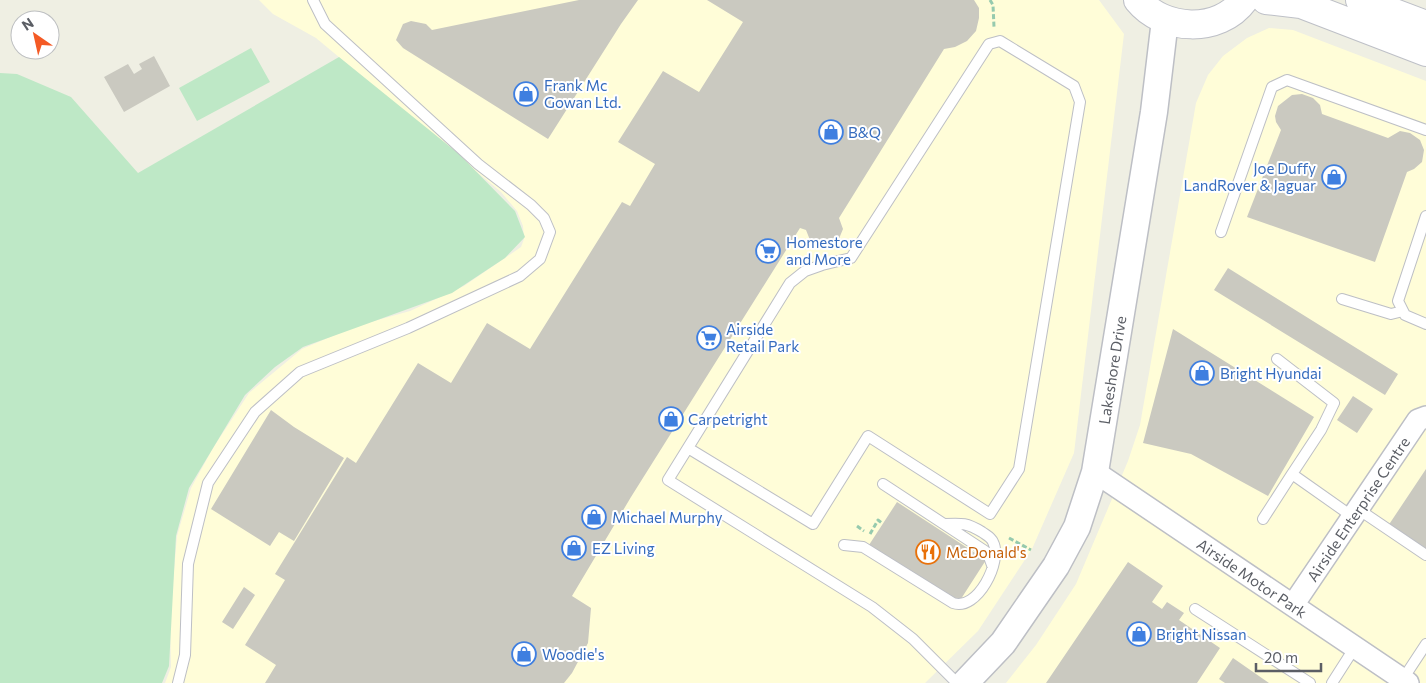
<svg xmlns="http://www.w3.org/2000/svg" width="1426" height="683" font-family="Commissioner,sans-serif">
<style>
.commercial{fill:#fffdd8}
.green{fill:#bee8c6}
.building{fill:#cac9c0}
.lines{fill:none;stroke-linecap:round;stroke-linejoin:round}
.service-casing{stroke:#bdbfc5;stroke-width:12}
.minor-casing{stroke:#bdbfc5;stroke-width:24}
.tertiary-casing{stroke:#bdbfc5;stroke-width:29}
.secondary-casing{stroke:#bec0c7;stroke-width:30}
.path{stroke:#96caae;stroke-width:3;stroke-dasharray:5 2.5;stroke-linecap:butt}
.service{stroke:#fff;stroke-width:10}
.minor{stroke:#fff;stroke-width:21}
.tertiary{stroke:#fff;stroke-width:26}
.secondary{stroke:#fff;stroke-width:28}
.labels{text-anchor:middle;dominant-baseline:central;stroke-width:4;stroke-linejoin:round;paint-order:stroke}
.shop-label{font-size:15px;fill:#366cbe;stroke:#fff;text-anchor:start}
.street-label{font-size:15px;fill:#5b5e65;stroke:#fff}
.food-label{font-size:15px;fill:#c56008;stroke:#fff;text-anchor:start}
</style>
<rect width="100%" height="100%" fill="#efefe3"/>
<path class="commercial" d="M259 0H1099L1124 34 1074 453 1032 549 978 631 925 683H165L171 667 170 616 177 536 191 488 213 448 249 393 302 349 356 326 410 311 464 286 521 247 524 239 523 226 517 211 501 192 316 38 273 14Z
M1269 28 1293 30 1426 81V683H1006L1036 645 1076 584 1128 461 1140 425 1196 103 1208 75 1223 56 1247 38Z"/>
<path class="green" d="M251 48 270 82 197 121 179 88Z
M339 57 459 154 515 211 525 237 505 258 452 293 303 347 275 367 245 395 189 488 176 536 169 666 162 683H0V73L17 74 71 97 138 173Z"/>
<path class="building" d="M579 0H638L621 24 548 139 403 48 396 40 403 24 411 21 426 24 432 30Z
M707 0H974L979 8V18L976 31 967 41 955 47 944 49 839 218 843 229 838 241 827 247 817 245 810 240 806 230 800 228 631 497 572 596 591 608 588 643 572 673 564 683H265L276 665 245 645 285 580 275 574 347 457 356 463 418 363 451 383 487 323 530 349 622 202 630 206 655 164 618 142 663 71 699 92 743 22Z
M154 56 170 86 124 112 104 77 128 64 134 74 142 69 139 64Z
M1302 94 1313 98 1320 105 1322 114 1388 138 1400 131 1410 133 1420 140 1424 150 1422 162 1414 169 1407 172 1375 262 1247 217 1281 130 1276 122 1275 116 1278 106 1292 95Z
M1228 268 1398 374 1385 395 1214 290Z
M1173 329 1314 417 1268 496 1191 454 1143 443Z
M1353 396 1373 409 1357 433 1337 420Z
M271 410 294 427 344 458 294 541 279 532 270 546 211 509Z
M1426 469V550L1388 526Z
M897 502 986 560 959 602 869 545Z
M1128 562 1163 586 1152 602 1162 609 1167 602 1184 613 1179 620 1220 648 1197 683H1046Z
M244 587 255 595 233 629 222 622Z
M1233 658 1269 683H1225L1219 679Z"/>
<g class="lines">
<g class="service-casing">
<path id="service" d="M1426 216 1398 301 1405 315 1426 324
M1221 232 1272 87 1287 80 1426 130
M1342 299 1391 314 1403 311
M1277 359 1334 403 1321 430 1292 474
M688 448 813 524 868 436 990 514 1019 469 1080 102 1074 86 1000 41 989 44 851 258 822 265 805 271 790 283 668 480 872 607 913 639 957 683
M883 484 985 551 988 554 992 565
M1358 509 1426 555
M1263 519 1292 474 1353 517
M844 545 863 547 953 603C977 612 1003 561 993 542 991 537 986 535 982 532 967 523 962 523 945 524
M1195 609 1310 683
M1403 679 1426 644
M178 683 185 655 188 564 208 483 255 412 300 372 408 328 520 276 540 259 550 232 544 218 531 205 478 164 325 24 313 0
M1332 683 1355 647"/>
</g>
<g class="minor-casing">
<path id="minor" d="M1095 472 1408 683
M1293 605 1418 420 1426 417"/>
</g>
<g class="tertiary-casing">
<path id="tertiary" d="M965 683 1003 643 1056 566 1077 527 1095 472 1154 112 1165 20"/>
</g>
<g class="secondary-casing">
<path id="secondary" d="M1138 0C1163 31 1219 34 1244 0
M1266 0 1301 4 1426 52
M1360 0 1426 25"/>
</g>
<path class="path" d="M990 0 993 5 994 27
M857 526 864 531
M870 534 878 520 883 524
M1009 538 1031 550"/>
<use href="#service" class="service"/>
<use href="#minor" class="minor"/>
<use href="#tertiary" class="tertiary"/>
<use href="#secondary" class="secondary"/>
</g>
<defs>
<g id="shop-ring" transform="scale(1.25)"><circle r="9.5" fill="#fff" stroke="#3f7fe0" stroke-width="1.5"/><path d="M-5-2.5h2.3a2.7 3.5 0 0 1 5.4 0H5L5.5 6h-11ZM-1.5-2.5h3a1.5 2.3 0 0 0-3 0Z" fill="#3f7fe0"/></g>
<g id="supermarket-ring" transform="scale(1.25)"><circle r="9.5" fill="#fff" stroke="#3f7fe0" stroke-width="1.5"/><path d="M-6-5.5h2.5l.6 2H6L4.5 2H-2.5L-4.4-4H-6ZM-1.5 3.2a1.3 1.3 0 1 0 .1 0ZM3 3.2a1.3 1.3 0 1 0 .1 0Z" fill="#3f7fe0"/></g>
<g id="restaurant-ring" transform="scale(1.25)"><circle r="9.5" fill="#fff" stroke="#e8710a" stroke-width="1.5"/><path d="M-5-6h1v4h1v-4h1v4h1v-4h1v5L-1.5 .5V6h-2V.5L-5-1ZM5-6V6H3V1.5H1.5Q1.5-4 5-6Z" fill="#e8710a"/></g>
</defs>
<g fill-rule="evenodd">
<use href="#shop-ring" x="526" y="94"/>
<use href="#shop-ring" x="831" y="132"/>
<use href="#shop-ring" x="1334" y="177"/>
<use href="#supermarket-ring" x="768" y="251"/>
<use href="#supermarket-ring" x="709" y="338"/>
<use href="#shop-ring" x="1202" y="373"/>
<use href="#shop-ring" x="671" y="419"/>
<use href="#shop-ring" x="594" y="517"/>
<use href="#shop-ring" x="574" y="548"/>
<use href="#restaurant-ring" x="928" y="552"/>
<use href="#shop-ring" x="1139" y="634"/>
<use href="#shop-ring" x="524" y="654"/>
</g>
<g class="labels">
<g class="shop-label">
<text x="544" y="85">Frank Mc<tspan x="544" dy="17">Gowan Ltd.</tspan></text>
<text x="848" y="132">B&amp;Q</text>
<text x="1316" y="168" text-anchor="end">Joe Duffy<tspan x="1316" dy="17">LandRover &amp; Jaguar</tspan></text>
<text x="786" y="242">Homestore<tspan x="786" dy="17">and More</tspan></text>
<text x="726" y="329">Airside<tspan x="726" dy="17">Retail Park</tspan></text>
<text x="1220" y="373">Bright Hyundai</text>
<text x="688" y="419">Carpetright</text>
<text x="612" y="517">Michael Murphy</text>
<text x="592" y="548">EZ Living</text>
<text x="1156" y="634">Bright Nissan</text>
<text x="542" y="654">Woodie's</text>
</g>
<g class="street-label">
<text transform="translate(1112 370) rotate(-81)">Lakeshore Drive</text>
<text transform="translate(1358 509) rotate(-56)">Airside Enterprise Centre</text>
<text transform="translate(1252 578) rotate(34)">Airside Motor Park</text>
</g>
<g class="food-label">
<text x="946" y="552">McDonald's</text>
</g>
</g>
<g transform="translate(35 35) rotate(326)"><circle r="24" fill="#ffffff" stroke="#bdbfc1"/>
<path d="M0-4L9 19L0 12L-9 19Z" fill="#f45a25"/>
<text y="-8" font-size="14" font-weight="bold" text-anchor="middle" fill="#5b5e65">N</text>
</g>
<path d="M1256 663v8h65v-8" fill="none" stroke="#5b5e65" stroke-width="2.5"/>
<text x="1264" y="663" font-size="15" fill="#5b5e65" stroke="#ffffff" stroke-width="4" paint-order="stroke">20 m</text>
</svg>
